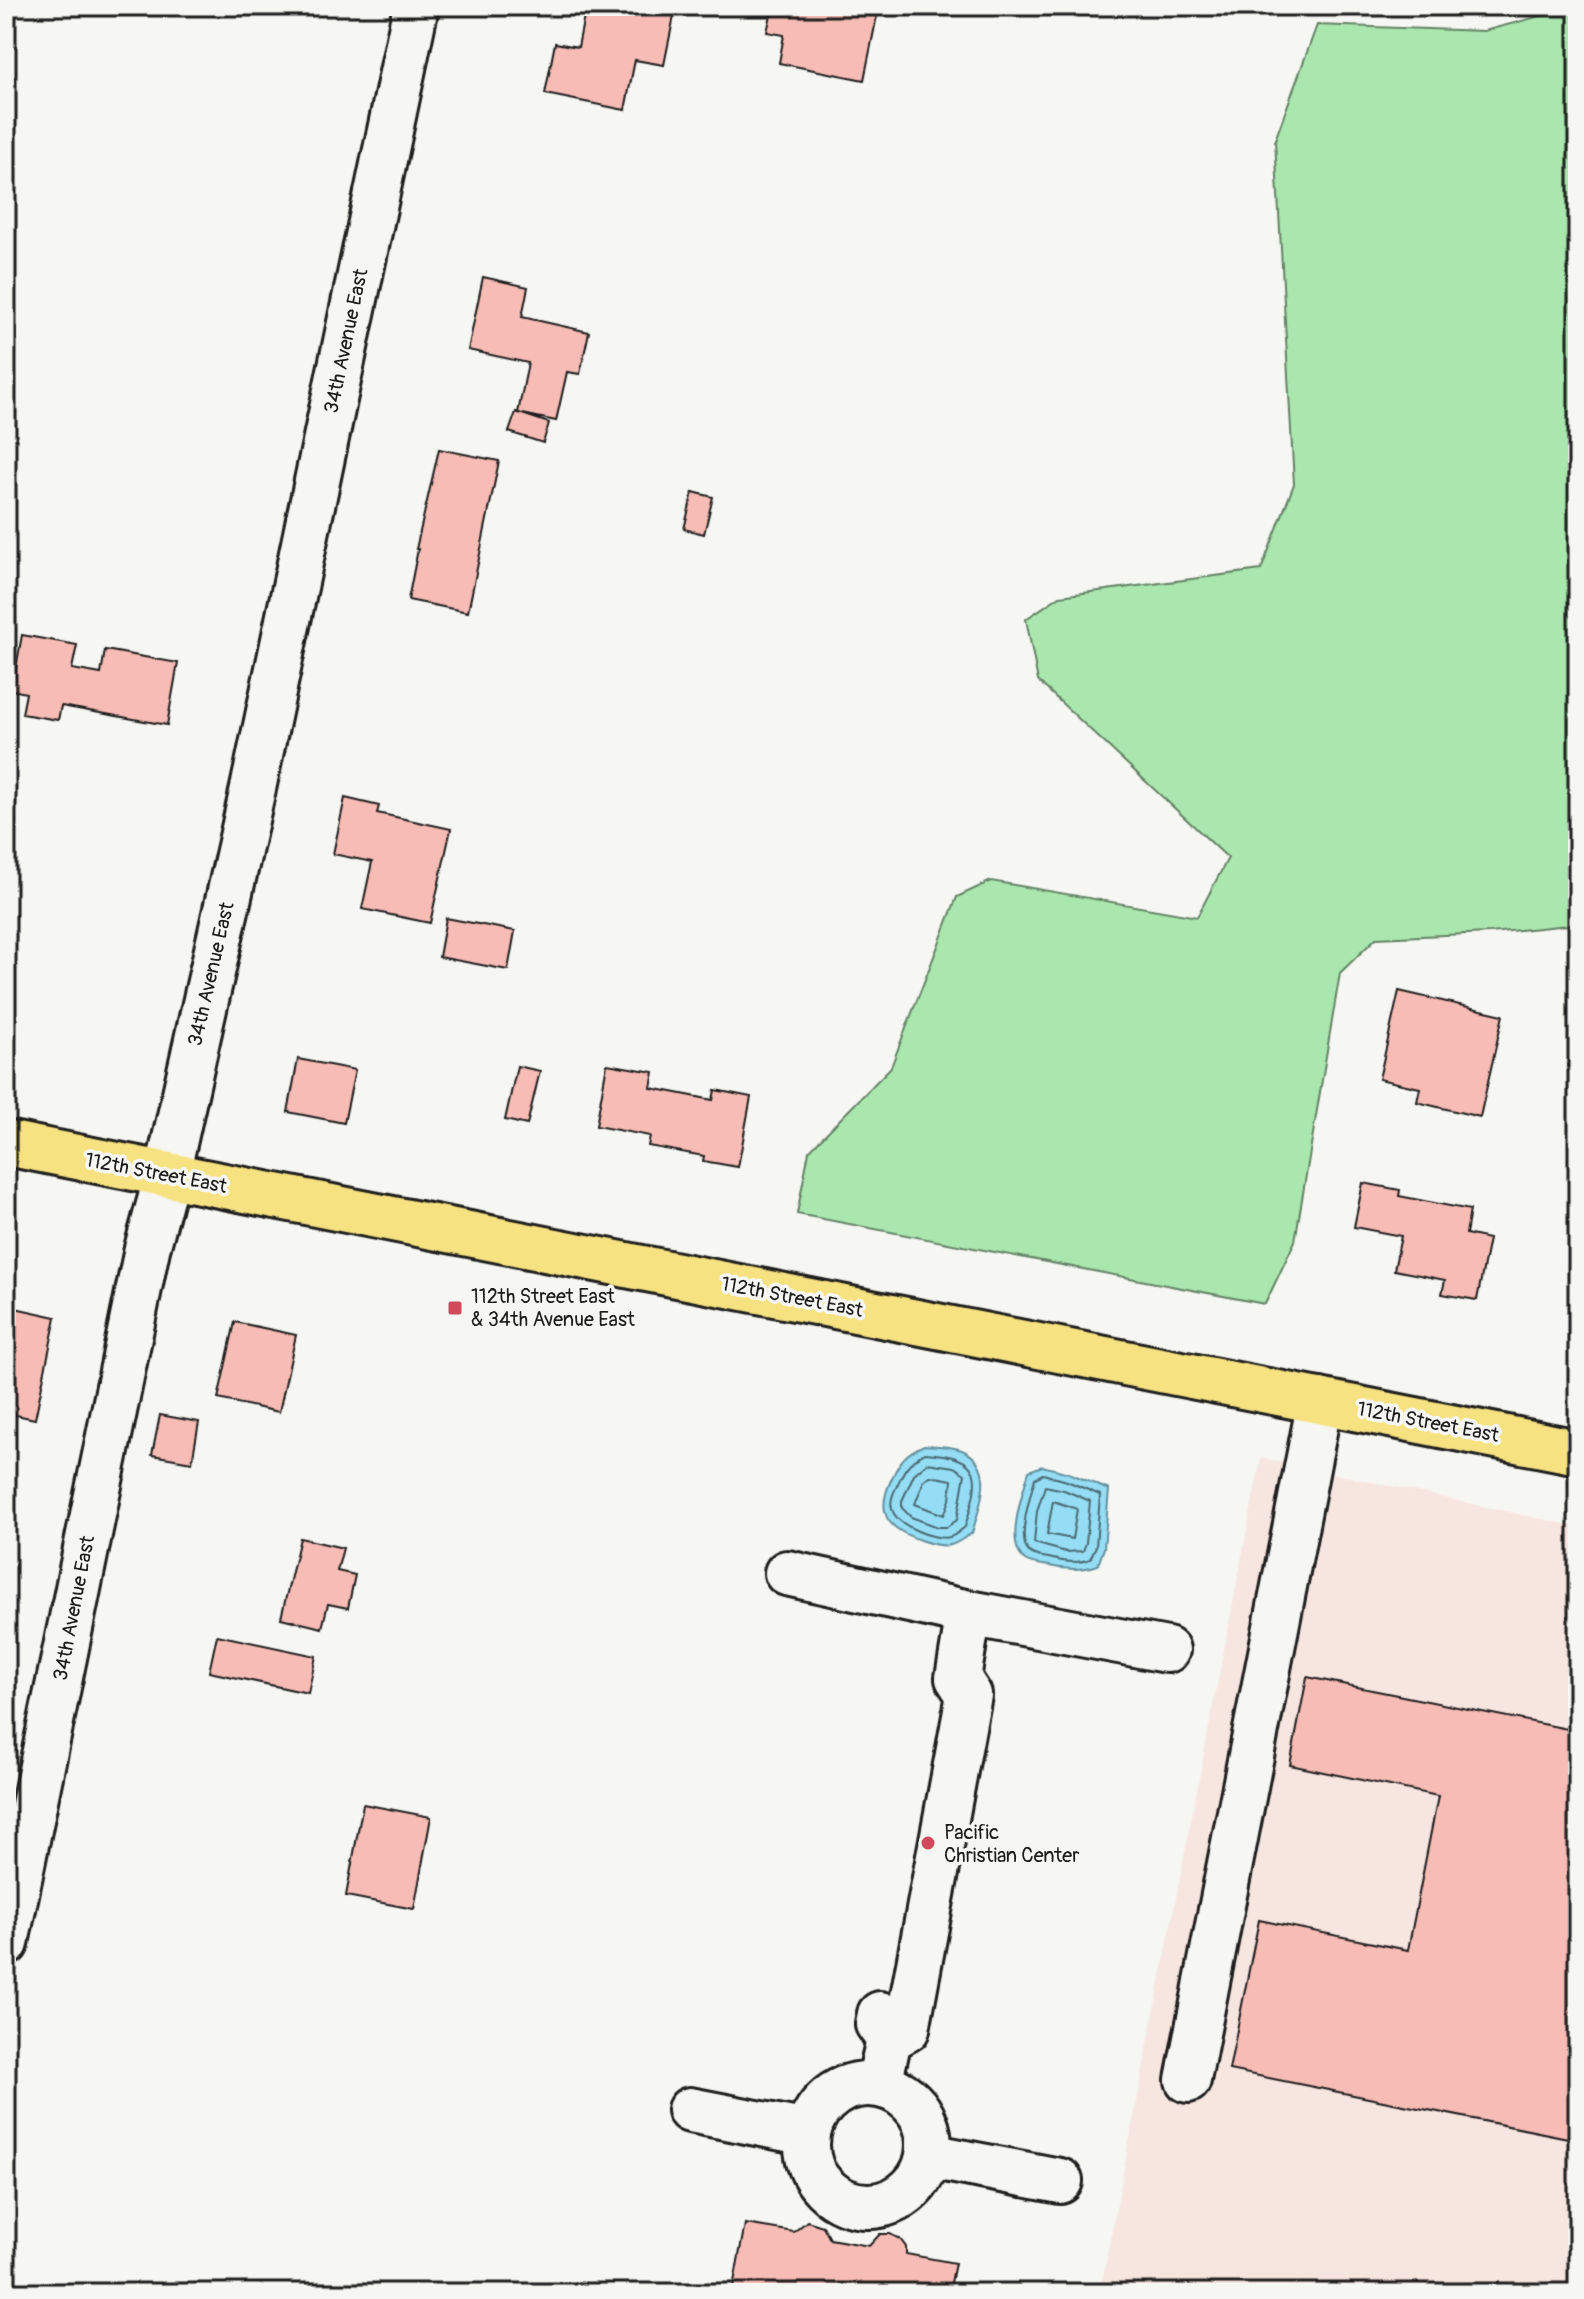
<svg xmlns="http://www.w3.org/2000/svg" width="1584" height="2299" font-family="Pangolin,sans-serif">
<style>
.built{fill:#f7e5e0}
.green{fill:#aae7ae;stroke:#638265;stroke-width:2}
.water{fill:#94ddf5;stroke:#64909e;stroke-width:2}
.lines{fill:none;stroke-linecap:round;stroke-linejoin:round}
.shore{stroke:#4c6973;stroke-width:2}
.building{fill:#f8bcb6;stroke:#1c1c1c;stroke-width:2}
.minor-casing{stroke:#1c1c1c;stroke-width:50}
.major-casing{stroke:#1c1c1c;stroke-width:50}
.minor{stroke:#f6f6f2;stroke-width:44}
.major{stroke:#f6e281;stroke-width:44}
.poi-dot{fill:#d1495b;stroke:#f6f6f2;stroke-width:3}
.labels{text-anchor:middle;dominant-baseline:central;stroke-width:7;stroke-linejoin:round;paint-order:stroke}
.street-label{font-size:20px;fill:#1c1c1c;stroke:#f6f6f2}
.poi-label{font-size:20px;fill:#1c1c1c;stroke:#f6f6f2;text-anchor:start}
</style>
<rect width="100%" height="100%" fill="#f6f6f2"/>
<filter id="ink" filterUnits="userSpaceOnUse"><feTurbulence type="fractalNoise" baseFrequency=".0125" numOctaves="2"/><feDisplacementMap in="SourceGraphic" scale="16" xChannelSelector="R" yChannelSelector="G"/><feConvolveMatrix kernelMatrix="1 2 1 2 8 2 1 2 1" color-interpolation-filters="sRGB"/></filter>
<g filter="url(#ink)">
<path class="built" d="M1261 1458 1578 1527V2293H1100Z"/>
<path class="green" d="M1578 6V924L1490 933 1376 938 1340 973 1295 1241 1265 1304 797 1214 809 1151 891 1067 957 897 991 881 1197 917 1228 858 1038 681 1026 619 1060 596 1261 570 1294 484 1275 140 1317 25 1484 31Z"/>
<path class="water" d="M924 1445C936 1446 951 1446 962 1450 997 1465 980 1505 972 1533 965 1537 957 1544 950 1545 940 1547 929 1543 920 1540 886 1528 876 1513 891 1480 900 1460 905 1454 924 1445Z
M1042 1466 1069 1473 1109 1490 1104 1548 1098 1565C1081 1571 1066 1570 1049 1566 1042 1565 1031 1564 1025 1560 1004 1544 1023 1492 1029 1471Z"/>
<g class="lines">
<path class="shore" d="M925 1453C986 1457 980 1477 965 1527 961 1530 955 1536 950 1537 934 1541 896 1525 892 1509 889 1498 896 1489 900 1479 906 1466 912 1460 925 1453Z
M927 1463 954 1467 965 1474 957 1520 947 1527H938L911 1517 902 1508V1501L914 1474Z
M1043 1474 1067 1481 1100 1495 1096 1546 1090 1559C1078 1564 1065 1562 1053 1559 1045 1557 1034 1557 1029 1552 1016 1540 1031 1493 1035 1478Z
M930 1476 952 1480 950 1500 944 1515 915 1504 924 1480Z
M1045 1486 1064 1490 1090 1501 1086 1543 1083 1551 1066 1552 1034 1543 1037 1511Z
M1053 1501 1077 1509 1072 1539 1047 1534Z"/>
</g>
<path class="building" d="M586 6H676L664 65 635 60 625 110 545 94 555 43 578 47Z
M773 6H879L864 80 779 63 784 35 767 32Z
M483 277 528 287 522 317 589 332 580 374 567 372 556 421 518 413 528 363 468 350Z
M516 412 549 423 543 443 509 432Z
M439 449 499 461 468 612 408 600 418 549H416Z
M693 492 713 497 704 534 684 529Z
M22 635 77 645 72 669 101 674 105 650 178 663 167 725 61 706 58 720 22 714 26 693 12 690Z
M345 798 379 806 377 813 451 829 430 923 362 909 372 862 333 854Z
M446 918 515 931 508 970 439 957Z
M1399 991 1503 1015 1480 1117 1417 1102 1420 1088 1379 1079Z
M298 1059 355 1070 344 1123 288 1112Z
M607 1064 654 1072 651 1088 713 1100 715 1090 751 1097 738 1167 703 1161 704 1156 648 1146 650 1136 596 1126Z
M517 1066 540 1071 527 1125 505 1120Z
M1363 1183 1400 1190 1399 1196 1470 1210 1466 1234 1489 1239 1477 1300 1442 1294 1445 1280 1394 1270 1401 1236 1354 1227Z
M6 1306 56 1317 35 1419 6 1413Z
M235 1322 296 1335 279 1412 218 1399Z
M160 1415 199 1422 192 1462 152 1455Z
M300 1538 343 1548 337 1571 355 1575 348 1608 328 1604 322 1628 281 1618Z
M217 1635 316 1656 308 1693 209 1672Z
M1307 1677 1578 1731V2140L1229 2070 1259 1920 1408 1950 1438 1796 1290 1765Z
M363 1804 431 1817 414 1909 346 1896Z
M807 2221 823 2226 830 2239 869 2246 880 2234H890L900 2239 906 2247V2254L955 2263 949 2293H732L745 2224 794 2232Z"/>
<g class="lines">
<g class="minor-casing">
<path id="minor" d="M787 1573 969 1613 1167 1650
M6 1943 147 1249 167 1175 254 784 416 6
M889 2039 907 2029 969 1695 958 1678 969 1613
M1188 2080 1320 1401
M807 2145a61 61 0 1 1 122 0a61 61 0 1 1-122 0Z
M879 2084 889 2039 878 2024 880 2014
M690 2110 808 2133
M929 2156 1060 2181"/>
</g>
<g class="major-casing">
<path id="major" d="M6 1143 1578 1452"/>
</g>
<use href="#minor" class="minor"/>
<use href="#major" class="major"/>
</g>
</g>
<g class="poi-dot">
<rect x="447" y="1300" width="16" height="16" rx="4"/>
<circle cx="928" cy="1843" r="8"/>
</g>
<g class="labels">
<g class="street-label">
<text transform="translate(346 341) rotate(-78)">34th Avenue East</text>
<text transform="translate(211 974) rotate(-77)">34th Avenue East</text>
<text transform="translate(156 1173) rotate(11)">112th Street East</text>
<text transform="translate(792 1297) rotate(11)">112th Street East</text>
<text transform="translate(1428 1422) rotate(11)">112th Street East</text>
<text transform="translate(74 1608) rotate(-79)">34th Avenue East</text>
</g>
<g class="poi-label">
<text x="471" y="1296">112th Street East<tspan x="471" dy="23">&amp; 34th Avenue East</tspan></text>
<text x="944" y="1832">Pacific<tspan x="944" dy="23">Christian Center</tspan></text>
</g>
</g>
<rect width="1584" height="2299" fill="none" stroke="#f6f6f2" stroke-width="32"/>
<rect x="16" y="16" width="1552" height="2267" fill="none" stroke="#1c1c1c" stroke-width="3" filter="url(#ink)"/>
</svg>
